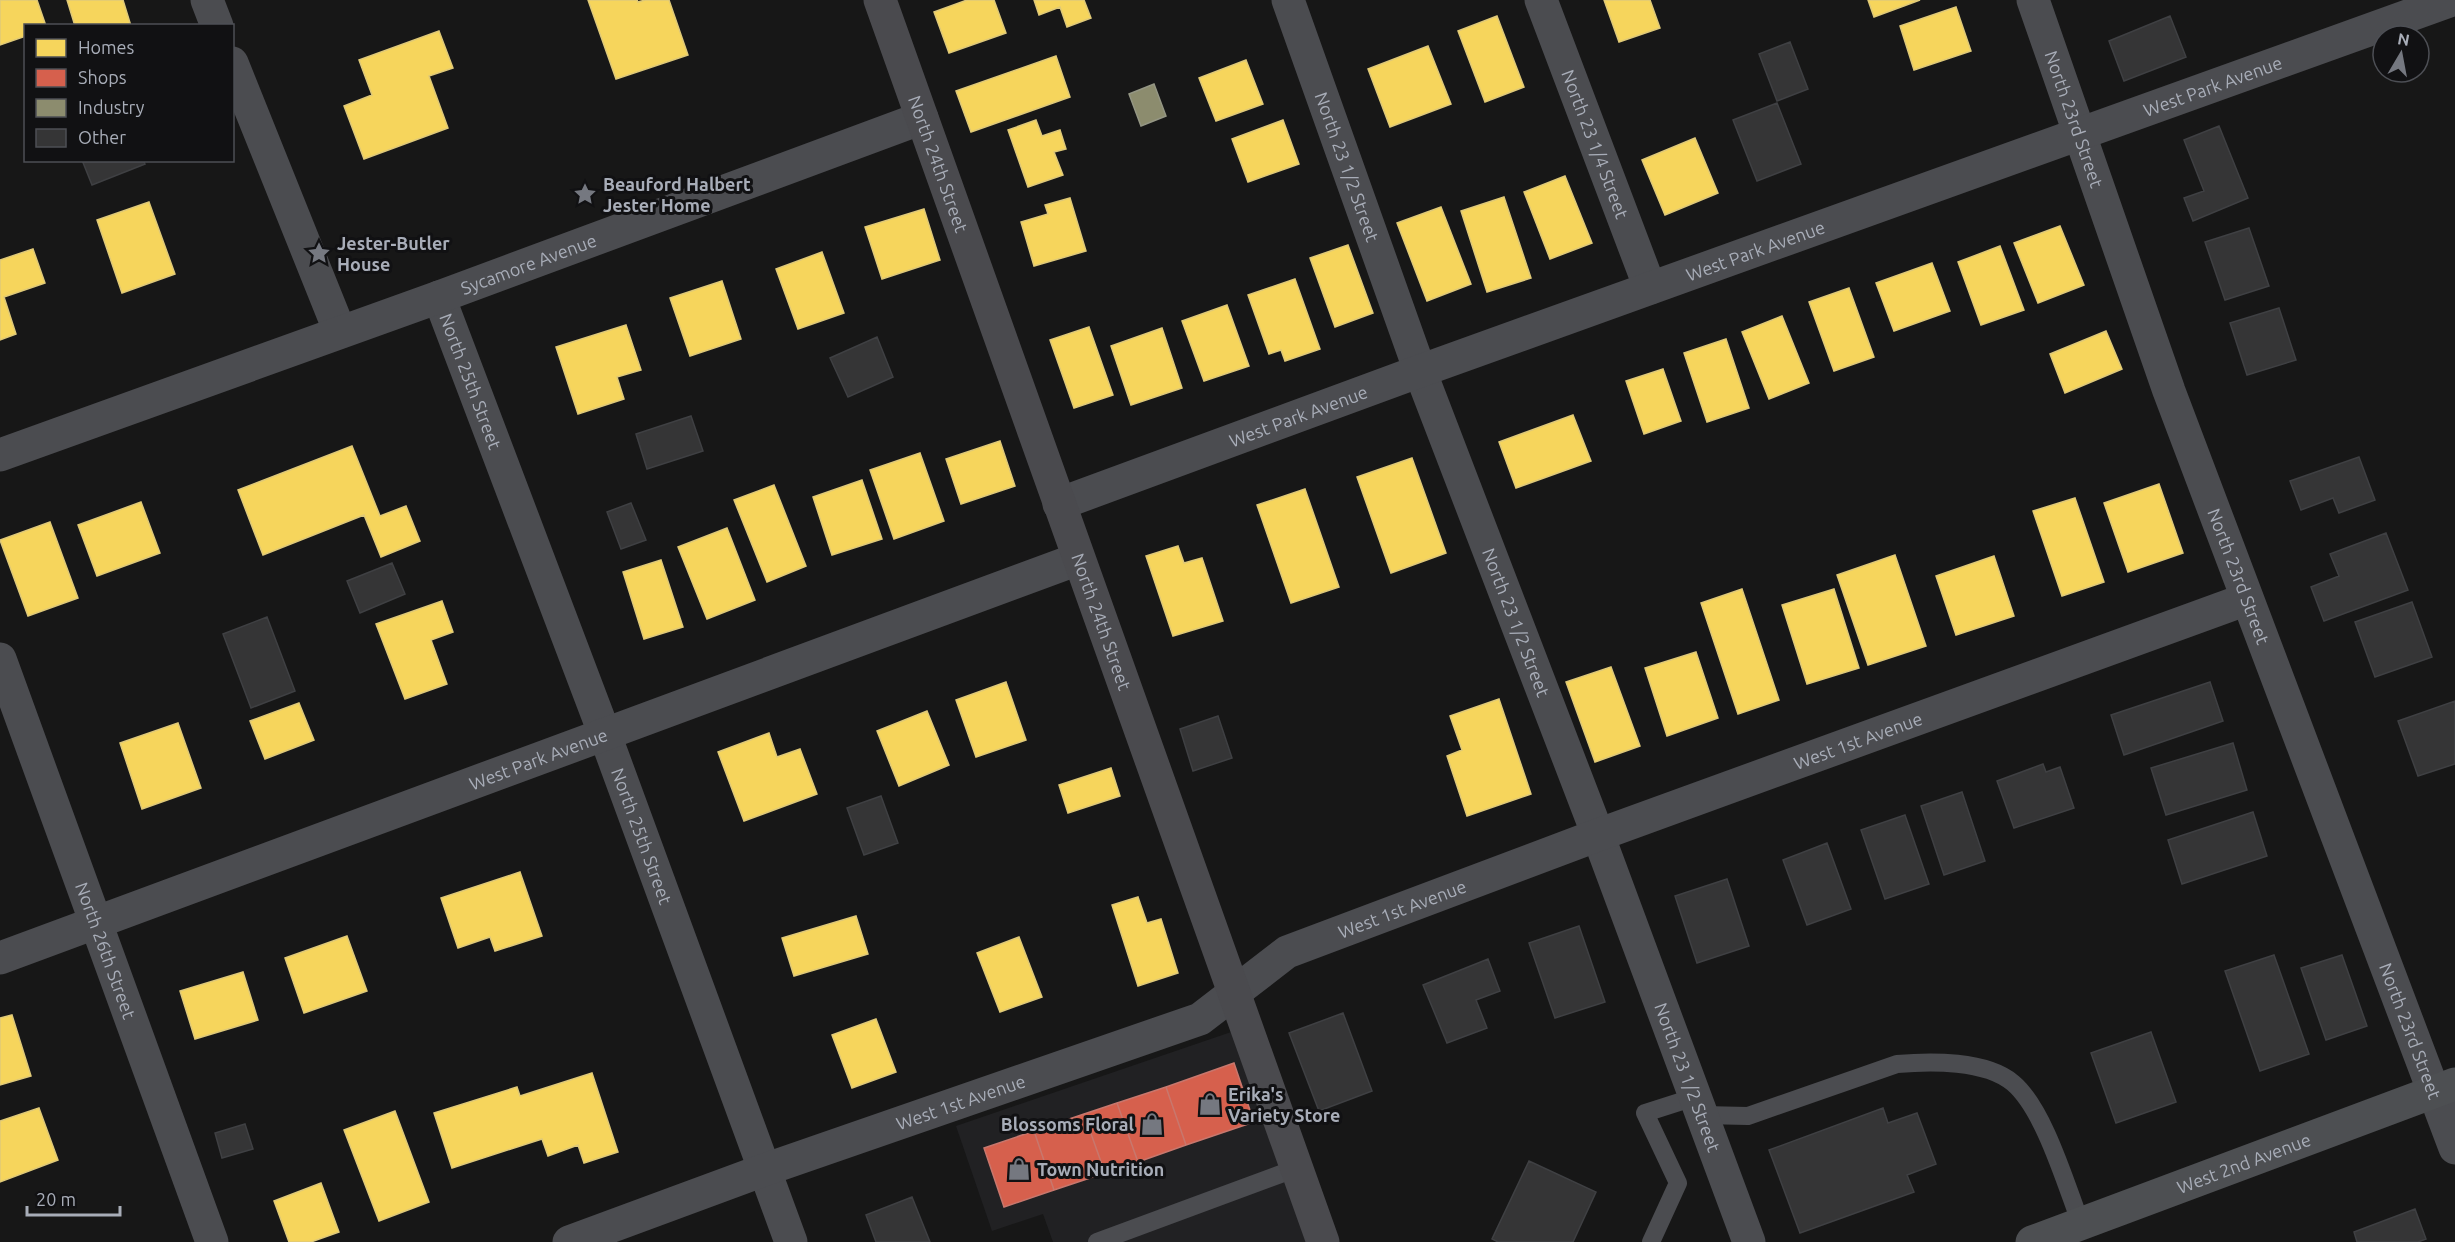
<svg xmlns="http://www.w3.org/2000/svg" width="2455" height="1242" font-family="Ubuntu,sans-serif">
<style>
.built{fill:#212123}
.homes{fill:#f6d55c;stroke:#dfc978;stroke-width:1.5}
.shops{fill:#d6604d;stroke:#c8776d;stroke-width:1.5}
.industry{fill:#8c8c6e;stroke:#949684;stroke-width:1.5}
.building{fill:#353536;stroke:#3f4043;stroke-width:1.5}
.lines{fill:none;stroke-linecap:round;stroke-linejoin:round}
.lane{stroke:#4b4c50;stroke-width:18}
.street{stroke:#4b4c50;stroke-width:33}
.secondary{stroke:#4a4a4e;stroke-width:33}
.primary{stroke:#4d4f52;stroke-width:33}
.labels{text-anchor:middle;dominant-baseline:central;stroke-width:6;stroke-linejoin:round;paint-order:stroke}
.street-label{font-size:18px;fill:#a8adb8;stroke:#111113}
.poi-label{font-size:18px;font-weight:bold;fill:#a8adb8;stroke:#111113;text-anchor:start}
</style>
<rect width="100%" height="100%" fill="#171717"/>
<path class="built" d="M1237 1030 1310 1242H1053L1043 1214 992 1231 956 1126Z"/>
<path class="homes" d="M0 0H37L46 26H26V36L0 45Z
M67 0H123L131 26H75Z
M588 0H637L638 2 645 0H669L688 55 616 79Z
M967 0H994L1006 33 949 53 934 12Z
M1034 0H1084L1091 18 1067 27 1060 7 1039 15Z
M1604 0H1650L1660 28 1619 42Z
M1868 0H1920L1874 17Z
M1956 7 1971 51 1914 70 1900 26Z
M1497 16 1524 87 1485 102 1458 31Z
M439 31 453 68 429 76 448 128 364 159 344 106 372 95 359 60Z
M1428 46 1451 104 1390 127 1368 69Z
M1056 56 1070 97 971 132 956 91Z
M1246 60 1263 104 1216 121 1199 78Z
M1036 120 1042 136 1060 130 1066 149 1054 152 1063 175 1028 187 1008 130Z
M1283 120 1299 164 1248 182 1232 139Z
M1695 138 1718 193 1665 215 1642 160Z
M1565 176 1592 243 1550 259 1524 192Z
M1504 197 1531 278 1487 292 1461 211Z
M1070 198 1086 251 1034 266 1021 222 1048 214 1045 205Z
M149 202 175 274 122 293 97 220Z
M1441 207 1471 284 1427 301 1397 223Z
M924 209 940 260 882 279 865 227Z
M2060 226 2084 285 2038 303 2014 243Z
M1348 245 1373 313 1335 327 1310 258Z
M2000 246 2024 310 1981 325 1958 262Z
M33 249 45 283 4 297 16 334 0 340V260Z
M822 252 844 313 798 329 776 269Z
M1932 263 1950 311 1894 331 1876 283Z
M1295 279 1320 349 1285 361 1281 350 1269 354 1248 295Z
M722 281 741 339 690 356 670 298Z
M1849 288 1874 357 1834 371 1809 302Z
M1227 305 1249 366 1204 381 1182 321Z
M1782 316 1809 383 1769 399 1742 332Z
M626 325 641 370 617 377 624 399 578 414 556 347Z
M1089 327 1113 395 1074 408 1050 340Z
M1162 328 1182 388 1131 405 1111 346Z
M2106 331 2122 369 2065 393 2050 354Z
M1726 339 1749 408 1707 422 1684 353Z
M1663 369 1681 421 1644 434 1626 381Z
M1573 415 1591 461 1516 488 1499 442Z
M1000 441 1015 486 961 504 946 459Z
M352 446 380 516 406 506 420 541 381 557 364 515 263 555 238 490Z
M920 453 944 521 894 539 870 470Z
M1412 458 1446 553 1391 573 1357 477Z
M862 480 882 539 832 555 813 497Z
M2159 484 2183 553 2128 572 2104 503Z
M774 485 806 566 767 582 734 500Z
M1305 489 1339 587 1291 603 1257 505Z
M2075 498 2104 582 2062 596 2033 511Z
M141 502 160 553 97 576 78 525Z
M50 522 78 598 28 616 0 540Z
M727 528 755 600 707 619 678 547Z
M1178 546 1184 563 1202 558 1223 621 1173 636 1146 556Z
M1895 555 1926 646 1868 665 1837 575Z
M1994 556 2014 616 1956 635 1936 576Z
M661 560 683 627 644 639 623 572Z
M1742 589 1779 700 1738 714 1701 603Z
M1834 589 1859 668 1807 684 1782 605Z
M442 601 453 632 431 640 447 684 405 699 376 624Z
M1696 652 1718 718 1667 736 1645 668Z
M1611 667 1640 746 1595 762 1566 682Z
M1006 682 1026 740 976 757 956 700Z
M1499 699 1531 794 1467 816 1447 756 1462 750 1450 716Z
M299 703 314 740 265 759 250 721Z
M927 711 949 765 899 786 877 731Z
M178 723 201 788 142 809 120 743Z
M769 733 777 757 800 749 817 794 744 821 718 752Z
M1111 768 1120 796 1068 813 1059 785Z
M520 872 542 936 495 951 490 937 458 948 441 898Z
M1138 897 1147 923 1161 919 1178 973 1138 986 1112 905Z
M856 916 868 954 794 976 782 938Z
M347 936 367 991 304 1013 285 958Z
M1019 937 1042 997 1000 1012 977 953Z
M243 972 258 1020 195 1039 180 991Z
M12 1015 31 1076 0 1085V1018Z
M876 1019 896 1072 852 1088 832 1035Z
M592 1073 618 1152 584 1163 578 1145 548 1156 542 1139 452 1168 434 1113 517 1087 520 1096Z
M39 1108 58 1160 0 1182V1121Z
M395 1111 429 1202 379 1221 344 1130Z
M321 1183 339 1232 311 1242H289L274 1201Z"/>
<path class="shops" d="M1234 1063 1254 1122 1186 1145 1166 1087Z
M1166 1087 1186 1145 1138 1162 1117 1103Z
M1117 1103 1138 1162 1105 1173 1084 1114Z
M1084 1114 1105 1173 1054 1190 1034 1131Z
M1034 1131 1054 1190 1004 1207 984 1148Z"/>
<path class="industry" d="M1154 84 1166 116 1141 126 1129 94Z"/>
<path class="building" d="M2170 16 2186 57 2124 81 2109 41Z
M1790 42 1808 89 1777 101 1759 54Z
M1777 103 1801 164 1757 181 1733 120Z
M2219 126 2248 198 2193 221 2184 198 2204 191 2184 140Z
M82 160H143L145 164 92 185Z
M2249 228 2269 286 2225 300 2205 242Z
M2279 308 2296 360 2247 375 2230 323Z
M877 337 893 377 848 397 830 358Z
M691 416 703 451 647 469 636 434Z
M2359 457 2375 500 2339 513 2333 498 2301 510 2290 481Z
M631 503 646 540 621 549 607 512Z
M2386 533 2408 590 2324 621 2311 587 2339 576 2330 554Z
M392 563 405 594 360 613 347 581Z
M2412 602 2432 657 2375 677 2355 622Z
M267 617 295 691 251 708 223 634Z
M2210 682 2223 721 2124 755 2111 715Z
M2455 701V764L2418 776 2398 721Z
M1218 716 1232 758 1193 771 1180 729Z
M2233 743 2247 790 2166 815 2151 768Z
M2043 764 2046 772 2060 767 2074 808 2014 828 1997 781Z
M1962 792 1985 861 1944 875 1921 806Z
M881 796 898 843 864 855 847 808Z
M2253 812 2267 856 2182 884 2168 840Z
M1905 815 1929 884 1885 899 1861 830Z
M1827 843 1851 909 1807 925 1783 860Z
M1727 879 1749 946 1697 963 1675 896Z
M1579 926 1605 1002 1555 1018 1529 943Z
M2274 955 2309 1054 2260 1071 2225 971Z
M2342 955 2367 1026 2326 1040 2301 968Z
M1488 959 1500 991 1476 1000 1487 1028 1447 1043 1423 985Z
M1343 1013 1372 1091 1319 1111 1289 1033Z
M2151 1032 2176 1102 2116 1123 2091 1053Z
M1883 1108 1888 1123 1917 1113 1936 1164 1907 1175 1914 1192 1800 1233 1769 1150Z
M245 1124 253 1149 222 1158 215 1133Z
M1529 1161 1596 1192 1573 1242H1498L1492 1239Z
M912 1197 930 1242H876L866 1215Z
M2415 1209 2426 1239 2418 1242H2357L2354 1232Z"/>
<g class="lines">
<path class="lane" d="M1702 1115 1748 1116 1897 1064C1930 1061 1986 1060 2013 1083 2044 1109 2066 1185 2081 1224
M1097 1242 1297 1168
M1651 1242 1678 1183 1645 1113 1695 1097"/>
<g class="street">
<path d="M207 0 217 26"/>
<path id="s1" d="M1288 0 1420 371 1598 835 1749 1242"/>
<path id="s2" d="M1541 0 1650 288"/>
<path id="s3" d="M2033 0 2169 391 2455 1148"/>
<path d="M232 63 340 332"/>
<path id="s4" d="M439 297 605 735 791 1242"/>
<path id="s5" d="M0 455 439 297 922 118"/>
<path id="s6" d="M1059 504 1420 371 2452 0"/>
<path id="s7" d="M0 659 212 1242"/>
<path id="s8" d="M0 958 1078 559"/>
<path id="s9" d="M569 1242 764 1170 1200 1019 1287 952 1598 835 2247 599"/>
</g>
<path class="secondary" id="s10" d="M880 0 1323 1242"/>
<path class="primary" id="s11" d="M2032 1242 2455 1084"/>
</g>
<defs>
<g id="sight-bare" transform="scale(1.8)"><path d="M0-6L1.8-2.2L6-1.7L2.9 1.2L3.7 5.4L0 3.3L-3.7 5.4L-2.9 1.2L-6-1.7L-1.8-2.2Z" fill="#757880" stroke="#111113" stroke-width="2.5" paint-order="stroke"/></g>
<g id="shop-bare" transform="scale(1.8)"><path d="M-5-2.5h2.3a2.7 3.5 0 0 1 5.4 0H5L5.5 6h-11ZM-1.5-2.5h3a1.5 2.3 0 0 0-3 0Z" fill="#757880" stroke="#111113" stroke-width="2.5" paint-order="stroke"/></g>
</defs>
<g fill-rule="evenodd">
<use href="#sight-bare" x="585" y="194"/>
<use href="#sight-bare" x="319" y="253"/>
<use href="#shop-bare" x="1210" y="1104"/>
<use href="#shop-bare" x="1152" y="1124"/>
<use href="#shop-bare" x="1019" y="1169"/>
</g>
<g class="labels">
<g class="street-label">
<text stroke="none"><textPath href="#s6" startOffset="1227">West Park Avenue</textPath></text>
<text stroke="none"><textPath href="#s3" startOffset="126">North 23rd Street</textPath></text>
<text stroke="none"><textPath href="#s2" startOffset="154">North 23 1/4 Street</textPath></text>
<text stroke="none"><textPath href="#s10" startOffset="174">North 24th Street</textPath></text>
<text stroke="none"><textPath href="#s1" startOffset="177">North 23 1/2 Street</textPath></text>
<text stroke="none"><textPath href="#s6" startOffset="741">West Park Avenue</textPath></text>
<text stroke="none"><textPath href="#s5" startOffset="562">Sycamore Avenue</textPath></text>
<text stroke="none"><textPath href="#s4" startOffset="90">North 25th Street</textPath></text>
<text stroke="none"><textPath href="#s6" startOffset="255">West Park Avenue</textPath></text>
<text stroke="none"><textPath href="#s3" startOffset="612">North 23rd Street</textPath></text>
<text stroke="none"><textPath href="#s10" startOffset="660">North 24th Street</textPath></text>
<text stroke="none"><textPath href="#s1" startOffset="663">North 23 1/2 Street</textPath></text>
<text stroke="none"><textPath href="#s9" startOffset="1388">West 1st Avenue</textPath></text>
<text stroke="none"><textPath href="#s8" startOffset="574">West Park Avenue</textPath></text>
<text stroke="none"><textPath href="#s4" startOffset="576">North 25th Street</textPath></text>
<text stroke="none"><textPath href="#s9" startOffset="902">West 1st Avenue</textPath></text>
<text stroke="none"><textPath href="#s7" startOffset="310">North 26th Street</textPath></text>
<text stroke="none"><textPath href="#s3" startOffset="1098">North 23rd Street</textPath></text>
<text stroke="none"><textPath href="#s1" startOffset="1149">North 23 1/2 Street</textPath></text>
<text stroke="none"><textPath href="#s9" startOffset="416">West 1st Avenue</textPath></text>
<text stroke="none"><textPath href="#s11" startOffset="226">West 2nd Avenue</textPath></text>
</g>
<g class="poi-label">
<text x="603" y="184">Beauford Halbert<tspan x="603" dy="21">Jester Home</tspan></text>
<text x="337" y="243">Jester-Butler<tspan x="337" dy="21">House</tspan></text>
<text x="1228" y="1094">Erika's<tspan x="1228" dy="21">Variety Store</tspan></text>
<text x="1134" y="1124" text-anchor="end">Blossoms Floral</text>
<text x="1037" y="1169">Town Nutrition</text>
</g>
</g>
<rect x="24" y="24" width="210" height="138" fill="#111113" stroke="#4d4f55" stroke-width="1.5"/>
<rect x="36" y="39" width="30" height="18" fill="#f6d55c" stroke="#4d4f55" stroke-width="1.5"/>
<text x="78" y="54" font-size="18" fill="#a8adb8">Homes</text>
<rect x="36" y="69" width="30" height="18" fill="#d6604d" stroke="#4d4f55" stroke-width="1.5"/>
<text x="78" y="84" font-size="18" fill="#a8adb8">Shops</text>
<rect x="36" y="99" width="30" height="18" fill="#8c8c6e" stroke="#4d4f55" stroke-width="1.5"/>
<text x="78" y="114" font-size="18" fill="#a8adb8">Industry</text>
<rect x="36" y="129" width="30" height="18" fill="#353536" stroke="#4d4f55" stroke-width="1.5"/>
<text x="78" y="144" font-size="18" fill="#a8adb8">Other</text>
<g transform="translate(2401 54) rotate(10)"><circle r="28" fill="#111113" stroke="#4d4f55" stroke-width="1.5"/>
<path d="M0-4.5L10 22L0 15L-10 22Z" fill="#757880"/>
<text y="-9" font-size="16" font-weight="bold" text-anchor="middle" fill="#a8adb8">N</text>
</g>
<path d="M27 1206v9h93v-9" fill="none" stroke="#a8adb8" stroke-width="3"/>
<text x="36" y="1206" font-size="18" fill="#a8adb8" stroke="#111113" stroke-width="4.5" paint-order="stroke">20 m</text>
</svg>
